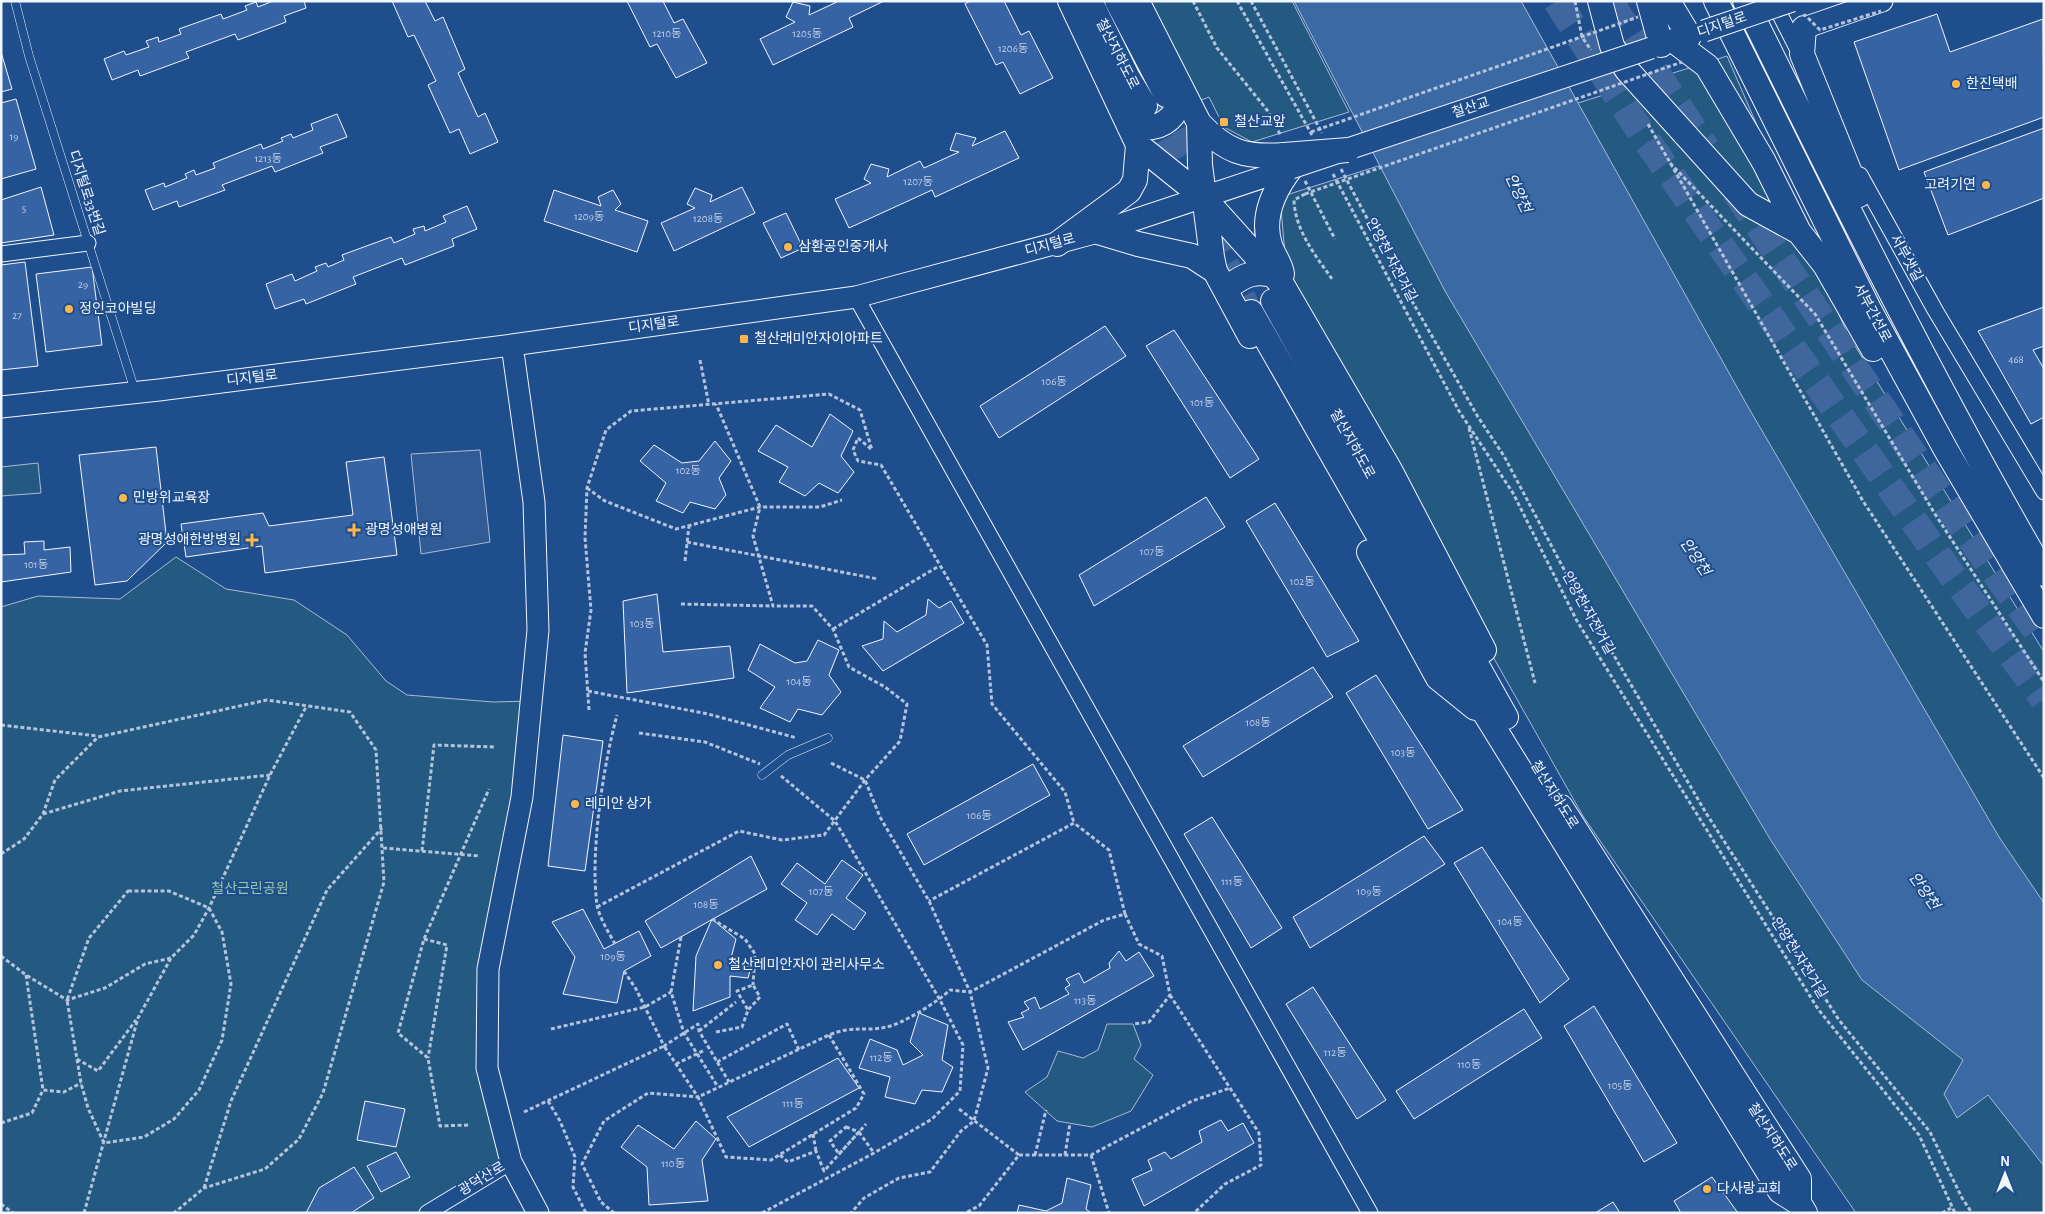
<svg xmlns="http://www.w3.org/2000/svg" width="2045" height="1214" font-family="'Alegreya Sans','Noto Sans KR',sans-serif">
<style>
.green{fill:#245a82;stroke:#a8bbd7}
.parking{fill:#305b95;stroke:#a8bbd7}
.water{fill:#3b69a3;stroke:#a8bbd7}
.building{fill:#3563a3;stroke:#f2f6ff}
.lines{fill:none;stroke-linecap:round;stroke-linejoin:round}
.primary-tunnel{stroke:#3f679d;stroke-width:24;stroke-dasharray:24 12;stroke-linecap:butt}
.highway-tunnel{stroke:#3f679d;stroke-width:28;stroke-dasharray:28 14;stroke-linecap:butt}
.lane-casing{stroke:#f2f6ff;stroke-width:9}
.street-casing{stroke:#f2f6ff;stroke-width:17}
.secondary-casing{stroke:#f2f6ff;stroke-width:23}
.primary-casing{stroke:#f2f6ff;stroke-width:26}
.path{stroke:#b3c4dc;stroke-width:3;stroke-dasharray:4 2.5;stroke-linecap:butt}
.lane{stroke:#1f4e8c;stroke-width:8}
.street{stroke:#1f4e8c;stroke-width:15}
.secondary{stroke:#1f4e8c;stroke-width:21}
.primary{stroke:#1f4e8c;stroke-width:24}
.secondary-bridge-casing{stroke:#f2f6ff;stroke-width:23;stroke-linecap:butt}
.primary-bridge-casing{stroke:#f2f6ff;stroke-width:26;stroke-linecap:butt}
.path-bridge{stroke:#b3c4dc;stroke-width:3;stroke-dasharray:4 2.5;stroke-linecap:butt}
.secondary-bridge{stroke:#1f4e8c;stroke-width:21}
.primary-bridge{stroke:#1f4e8c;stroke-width:24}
.poi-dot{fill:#ffb74d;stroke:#1f4e8c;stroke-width:2}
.labels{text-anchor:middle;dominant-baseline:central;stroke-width:4;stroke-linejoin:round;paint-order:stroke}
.number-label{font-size:11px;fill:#c3d1e8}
.street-label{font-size:14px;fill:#f2f6ff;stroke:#1f4e8c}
.poi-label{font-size:14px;fill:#f2f6ff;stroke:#1f4e8c;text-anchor:start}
.park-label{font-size:14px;fill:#97c8a6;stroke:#1f4e8c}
.water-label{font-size:15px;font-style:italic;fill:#f2f6ff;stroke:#1f4e8c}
</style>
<rect width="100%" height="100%" fill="#1f4e8c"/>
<path class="green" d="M1151 1H1292L1349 112 1252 142 1224 127 1209 97 1199 101Z
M1727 56 1847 333 2044 652V1213H1856L1583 816 1479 632 1286 266 1280 197Z
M38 463 41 493 1 496V467Z
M176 557 226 589 294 600 347 635 386 681 407 695 493 702 531 701 488 969 487 1068 511 1162 427 1213H1V607L38 596 120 599Z
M1107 1024H1133L1141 1045 1134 1059 1153 1075 1131 1111 1092 1127 1057 1121 1025 1092 1047 1077 1058 1051 1083 1058 1098 1050Z"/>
<path class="parking" d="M480 450 490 542 421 554 411 454Z"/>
<path class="water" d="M1294 1H1521L1747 405 1999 837 2044 903V1166L1988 1095 1957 1118 1944 1094 1963 1060 1862 980 1770 839 1445 291Z"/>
<path class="building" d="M273 1H304L306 8 284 16 286 22 238 40 235 34 186 52 189 58 140 76 138 70 112 80 104 59 124 51 126 55 149 47 146 41 158 37 159 42 181 34 179 29 221 14 223 19 247 10 245 6 256 2 258 7Z
M392 1H425L435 21 443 17 465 69 458 73 478 117 485 113 498 142 470 154 459 129 450 133 428 85 436 81 414 35 408 37Z
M627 1H663L674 23 683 19 707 63 676 78 657 44 650 47Z
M839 1H884L849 18 853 27 773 65 760 39 795 22 786 17 793 2 810 6 809 15Z
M970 1H1004L1021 35 1029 31 1053 78 1020 94 1003 62 996 65 965 4Z
M1937 14 1950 52 2043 19 2044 117 1899 170 1854 42Z
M1 52 12 89 1 92Z
M16 99 36 169 1 179V103Z
M337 114 347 137 320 147 323 153 275 172 272 166 222 185 225 190 179 207 177 201 153 210 145 190 164 183 165 187 187 178 185 174 194 170 196 175 215 168 213 163 261 144 263 149 283 141 281 138 291 134 293 138 313 130 311 124Z
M2044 128V198L1948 235 1924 172Z
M1005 131 1019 158 935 197 932 190 849 228 835 199 871 183 864 179 871 164 889 169 887 177 920 161 924 168 959 152 950 150 956 133 976 138 972 146Z
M41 187 54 235 1 243V200Z
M742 187 755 213 674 251 661 223 695 208 687 204 695 188 712 195 710 202Z
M554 190 601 206 598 197 613 190 621 204 615 210 648 221 637 252 544 221Z
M467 206 477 229 452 239 454 246 405 265 402 258 353 277 356 284 306 304 304 299 275 309 266 284 292 274 295 281 317 271 315 267 326 263 328 267 344 260 342 255 391 237 394 243 415 234 413 229 424 226 425 231 446 222 443 216Z
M786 213 803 248 781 258 763 223Z
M25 262 38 366 1 370V265Z
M92 267 102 345 46 352 36 274Z
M2044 307V346L2033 350 2044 369V417L2031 424 1978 331Z
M1105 326 1126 356 999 438 980 406Z
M1174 330 1259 459 1230 478 1146 346Z
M830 414 853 431 841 456 854 472 838 493 819 483 805 496 779 482 788 467 758 451 776 425 812 447Z
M715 441 731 461 719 478 726 495 715 509 690 502 683 513 656 501 666 483 640 461 654 445 682 463 699 461Z
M156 447 167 542 127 581 95 585 79 455Z
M384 457 397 555 265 573 262 546 186 557 181 524 263 513 269 526 353 515 346 462Z
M1206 497 1225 527 1094 606 1079 575Z
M1275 503 1359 641 1327 657 1246 521Z
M44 541V550L70 547 71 572 1 582V555L25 554 24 542Z
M657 594 663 652 730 646 734 678 627 693 623 601Z
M928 599 939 608 951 601 964 623 883 671 862 646 883 639 884 621 897 632 926 615Z
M818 640 839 650 829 675 841 692 822 715 798 709 790 722 760 708 775 687 748 670 760 644 795 663 807 661Z
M1313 667 1333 697 1203 777 1183 746Z
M1376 675 1463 810 1428 829 1346 693Z
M563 735 603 741 585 871 548 866Z
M1033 764 1050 795 924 865 907 834Z
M1212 817 1282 928 1251 948 1184 834Z
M1424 836 1445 864 1310 948 1293 917Z
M1482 847 1569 979 1540 1003 1454 863Z
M751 856 767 889 661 948 645 921Z
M842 860 863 875 846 898 866 913 854 930 832 914 817 935 795 920 807 903 781 884 797 863 825 884Z
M583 909 604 949 639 931 651 956 624 971 617 1003 563 994 575 957 552 922Z
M712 919 736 939 730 962 751 967 748 978 730 976V997L693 1011 696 956Z
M1119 951 1126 961 1139 952 1154 976 1023 1050 1008 1022 1024 1017 1021 1013 1029 1009 1024 1002 1035 997 1040 1009 1069 994 1065 988 1070 985 1066 979 1079 973 1084 983 1110 968 1109 963Z
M1313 987 1386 1100 1357 1119 1286 1004Z
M1594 1006 1677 1143 1644 1162 1564 1026Z
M1524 1009 1542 1038 1414 1119 1396 1091Z
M919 1013 948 1025 942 1060 953 1067 942 1092 922 1090 915 1104 885 1097 890 1077 859 1068 870 1039 897 1050 903 1065 923 1055 910 1042Z
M838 1058 859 1088 749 1147 727 1117Z
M365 1101 405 1109 396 1147 357 1140Z
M1221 1120 1228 1131 1243 1123 1254 1143 1144 1206 1132 1179 1152 1170 1148 1160 1165 1152 1171 1159 1202 1142 1199 1131Z
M696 1121 716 1139 702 1160 708 1201 649 1205 647 1167 621 1147 638 1125 674 1149Z
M396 1152 410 1177 381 1192 367 1166Z
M354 1167 374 1198 351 1213H306L319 1188Z
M1712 1177 1738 1213H1681L1674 1201Z
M1067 1178 1091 1185 1086 1209 1091 1213H1017L1019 1205 1046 1211 1062 1203Z
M1613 1202 1620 1213H1595Z"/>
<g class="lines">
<path class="primary-tunnel" d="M1166 96 1203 164
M1146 108 1188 186
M1211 232 1251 312"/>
<path class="highway-tunnel" d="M1557 1 1640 131 1951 574 2044 699
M1609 1 1706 149
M1735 191 1961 525 2044 641"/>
<g class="lane-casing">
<path id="lane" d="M15 1 29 56 135 391
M762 775 788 755 828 738"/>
</g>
<g class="street-casing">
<path id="street" d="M1773 1 1801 56
M1860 175 1935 310 2044 492
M1 254 88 243
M856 297 1370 1213
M427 1213 511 1162"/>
</g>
<g class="secondary-casing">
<path id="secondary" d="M1804 28 1882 1
M512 345 534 502 538 630 522 797 488 969 487 1068 511 1162 538 1213
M1 407 159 390 512 345 856 297 1098 232 1291 168"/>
</g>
<g class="primary-casing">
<path id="primary" d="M1070 1 1138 145 1204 198 1283 286 1390 470 1484 650
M1090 1 1128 78 1145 106
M1117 1 1166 95
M1137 1 1199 123C1226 152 1245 158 1284 155
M1600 1 1612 46 1627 70 1748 204 1799 232
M1649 1 1661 45
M1668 1 1689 36
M1716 1 1870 311 1946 450 2044 616
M1745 1C1840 194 1936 388 2044 574
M1804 28 1802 54 1859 195
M1674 41 1707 66 1764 162 1799 232 1825 265 1873 349
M1199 123 1200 165 1212 257 1215 271 1250 336
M1129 126C1159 132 1176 122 1183 92
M1098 232 1138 244 1192 256 1215 271
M1057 244 1129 191 1135 180 1138 145
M1282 274C1281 264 1273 255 1270 245 1261 217 1274 190 1291 168
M1228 295 1230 286C1245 274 1257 270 1275 276
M1273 301 1506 717
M1251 312 1415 600 1780 1191 1799 1203 1805 1213
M1369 552 1438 678 1475 708
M1561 807 1799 1179V1203"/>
</g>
<path class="path" d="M1193 1 1217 48 1267 110 1281 136
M1237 1 1312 135
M1251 1 1322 133
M1575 1 1582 37 1591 50
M1648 124 1863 501 2044 778
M1670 163 1815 314 1935 514 2044 682
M1341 169 1396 273 1478 417 1504 456 1568 577 1706 813 1839 1020 1930 1132 1962 1198 1972 1213
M1333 174 1459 411 1513 493 1577 621 1818 1009 1919 1135 1955 1213
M1305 181 1335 239
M1305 194 1294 200C1295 230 1315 255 1332 279
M700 360 709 405
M1469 428 1535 683
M871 449 858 438 853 450 858 461 881 465 987 645 992 704 1065 792 1074 823
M587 488 605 501 676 529 760 507H820L842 500
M687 542 878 579
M685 561 689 526
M681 604 773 606
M833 629 939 566
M588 691 708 714 797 738
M589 710 585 653 591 610 585 538 587 488 606 430 631 411 829 394 860 410 872 450
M1 725 97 736
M639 733 705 742 760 764
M831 763 865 780 880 817 929 901 970 992 988 1068 974 1121 961 1131 930 1172 899 1178 864 1198 851 1213
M43 814 120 791 270 775
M383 848 480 856
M422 851 434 745 495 747
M1 854 24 839 43 814 55 780 98 737 267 700 350 712 376 750 384 882 323 1093 299 1139 265 1169 204 1188 174 1213
M128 891H169L209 908 222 932 231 984 222 1040 199 1090 174 1119 144 1137 104 1143 88 1108 81 1083 67 1000 89 938Z
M597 907 739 831 782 840 824 835 865 780 900 741 907 704 885 687 849 667 833 629 812 606H773L753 536 760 507 716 404
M1125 914 1139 944 1162 956 1170 995 1149 1022 1133 1024
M712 919 745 939 755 954 753 985
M681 937 671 992 684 1033 718 1087
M424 939 447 945 428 1058
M615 944C609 933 599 917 597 905 590 852 603 767 617 715
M1 956 26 975 67 1000 105 988 145 964 171 958
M624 971 636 989 664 1046 698 1024 699 1031 729 1082
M26 975 43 1090
M1170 995 1259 1133 1261 1165 1225 1184 1194 1213
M551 1029 645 1007 671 992
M699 1031 736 1002
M716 1032 742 1027 748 1010 737 991 753 985 760 997 748 1010
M829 1035 864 1094 856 1108 771 1160 726 1157 698 1097 829 1035C853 1025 864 1032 886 1027 901 1025 939 1001 950 990L970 992 1104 920 1125 914 1109 850 1074 823 929 901
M77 1059 98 1071 136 1020
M717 1062 787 1024 799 1050
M676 1064 705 1050
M548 1101 560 1121 575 1157 573 1187 586 1213
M959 1109 1019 1155 979 1206 965 1213
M524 1112 664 1046 698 1097 648 1093 604 1121 582 1164 601 1202 614 1213
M1 1123 32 1113 43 1090 64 1092 81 1083
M468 1125 440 1126 428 1058 398 1033 424 939 489 789
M846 1127 859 1132 839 1154 830 1141Z
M859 1132 874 1153
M813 1134 816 1151
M780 1155 788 1162 816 1151 824 1171 866 1124
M1019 1155H1091L1192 1101 1230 1088
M1035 1155 1046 1110
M1065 1155 1070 1123
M1091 1155 1109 1213
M204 1188 231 1101 327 890 382 828
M1 1204 13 1213
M84 1213 138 1018 171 958 194 935 209 908 270 775 306 707
M762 1213 874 1153 932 1119 960 1091 963 1045 940 1000 835 821 780 775
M1942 1213 1951 1208"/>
<use href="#lane" class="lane"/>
<use href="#street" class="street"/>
<use href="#secondary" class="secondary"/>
<use href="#primary" class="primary"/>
<g class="secondary-bridge-casing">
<path id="secondary-bridge" d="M1704 31 1792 1
M1291 168 1651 48"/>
</g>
<g class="primary-bridge-casing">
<path id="primary-bridge" d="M1284 155 1348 150"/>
</g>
<path class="path-bridge" d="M1803 16 1805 15 1820 30 1881 11
M1311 132 1638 17
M1305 194 1682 62"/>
<use href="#secondary-bridge" class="secondary-bridge"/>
<use href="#primary-bridge" class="primary-bridge"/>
</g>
<g class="poi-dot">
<circle cx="1956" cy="84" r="5"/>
<rect x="1219" y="117" width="10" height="10" rx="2.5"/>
<circle cx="1986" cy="185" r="5"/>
<circle cx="788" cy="247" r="5"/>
<circle cx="69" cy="309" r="5"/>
<rect x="739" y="334" width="10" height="10" rx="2.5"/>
<circle cx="123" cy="498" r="5"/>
<path d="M351.5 522.5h5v5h5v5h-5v5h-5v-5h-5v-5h5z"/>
<path d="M249.5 532.5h5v5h5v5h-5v5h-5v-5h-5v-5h5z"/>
<circle cx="575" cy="804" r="5"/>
<circle cx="718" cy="965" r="5"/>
<circle cx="1707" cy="1189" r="5"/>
</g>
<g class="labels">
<g class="number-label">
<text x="667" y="33">1210동</text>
<text x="807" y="33">1205동</text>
<text x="1013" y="48">1206동</text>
<text x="14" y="136">19</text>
<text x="268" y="158">1213동</text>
<text x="918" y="181">1207동</text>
<text x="24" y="208">5</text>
<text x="589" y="216">1209동</text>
<text x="708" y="218">1208동</text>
<text x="83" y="284">29</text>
<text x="17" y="315">27</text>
<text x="2016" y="359">468</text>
<text x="1054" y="381">106동</text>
<text x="1202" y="402">101동</text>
<text x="688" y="470">102동</text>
<text x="1152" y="551">107동</text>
<text x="36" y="564">101동</text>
<text x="1302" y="581">102동</text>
<text x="642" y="623">103동</text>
<text x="799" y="681">104동</text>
<text x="1258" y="722">108동</text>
<text x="1403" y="752">103동</text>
<text x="979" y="815">106동</text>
<text x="1232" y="881">111동</text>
<text x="821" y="891">107동</text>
<text x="1369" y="891">109동</text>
<text x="706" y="904">108동</text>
<text x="1510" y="921">104동</text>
<text x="613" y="956">109동</text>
<text x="1085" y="1000">113동</text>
<text x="1335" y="1052">112동</text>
<text x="881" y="1057">112동</text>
<text x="1469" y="1064">110동</text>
<text x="1620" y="1085">105동</text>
<text x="793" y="1103">111동</text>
<text x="673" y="1163">110동</text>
</g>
<g class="street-label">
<text transform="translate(1722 25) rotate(-19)">디지털로</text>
<text transform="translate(1117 54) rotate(63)">철산지하도로</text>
<text transform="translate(1471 108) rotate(-18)">철산교</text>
<text transform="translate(86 193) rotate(72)">디지털로33번길</text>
<text transform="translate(1050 245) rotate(-15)">디지털로</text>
<text transform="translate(1906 258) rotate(61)">서부샛길</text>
<text transform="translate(1391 260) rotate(62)">안양천 자전거길</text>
<text transform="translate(1872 313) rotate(62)">서부간선로</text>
<text transform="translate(654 325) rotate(-8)">디지털로</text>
<text transform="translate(252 378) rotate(-7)">디지털로</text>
<text transform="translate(1352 444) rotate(61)">철산지하도로</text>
<text transform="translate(1588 613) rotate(61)">안양천 자전거길</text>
<text transform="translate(1554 795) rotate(58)">철산지하도로</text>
<text transform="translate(1799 958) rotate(58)">안양천 자전거길</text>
<text transform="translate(1772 1137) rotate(57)">철산지하도로</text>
<text transform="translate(482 1179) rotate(-31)">광덕산로</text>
</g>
<g class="poi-label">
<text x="1966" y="84">한진택배</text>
<text x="1234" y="122">철산교앞</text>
<text x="1976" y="185" text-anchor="end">고려기연</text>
<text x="798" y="247">삼환공인중개사</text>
<text x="79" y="309">정인코아빌딩</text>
<text x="754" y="339">철산래미안자이아파트</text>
<text x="133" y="498">민방위교육장</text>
<text x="365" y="530">광명성애병원</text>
<text x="241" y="540" text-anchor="end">광명성애한방병원</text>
<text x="585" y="804">레미안 상가</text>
<text x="728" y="965">철산레미안자이 관리사무소</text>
<text x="1717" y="1189">다사랑교회</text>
</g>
<g class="park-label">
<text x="250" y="889">철산근린공원</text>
</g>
<g class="water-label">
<text transform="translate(1518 193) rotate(65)">안양천</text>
<text transform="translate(1695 557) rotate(56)">안양천</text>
<text transform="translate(1924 891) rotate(55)">안양천</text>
</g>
</g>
<rect width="2045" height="1214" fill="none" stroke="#f2f6ff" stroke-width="5"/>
<g transform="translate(2005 1174)" stroke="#1f4e8c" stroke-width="4" paint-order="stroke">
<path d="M0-4L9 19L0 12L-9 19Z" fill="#f2f6ff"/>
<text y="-8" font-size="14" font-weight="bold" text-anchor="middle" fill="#f2f6ff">N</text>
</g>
</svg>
